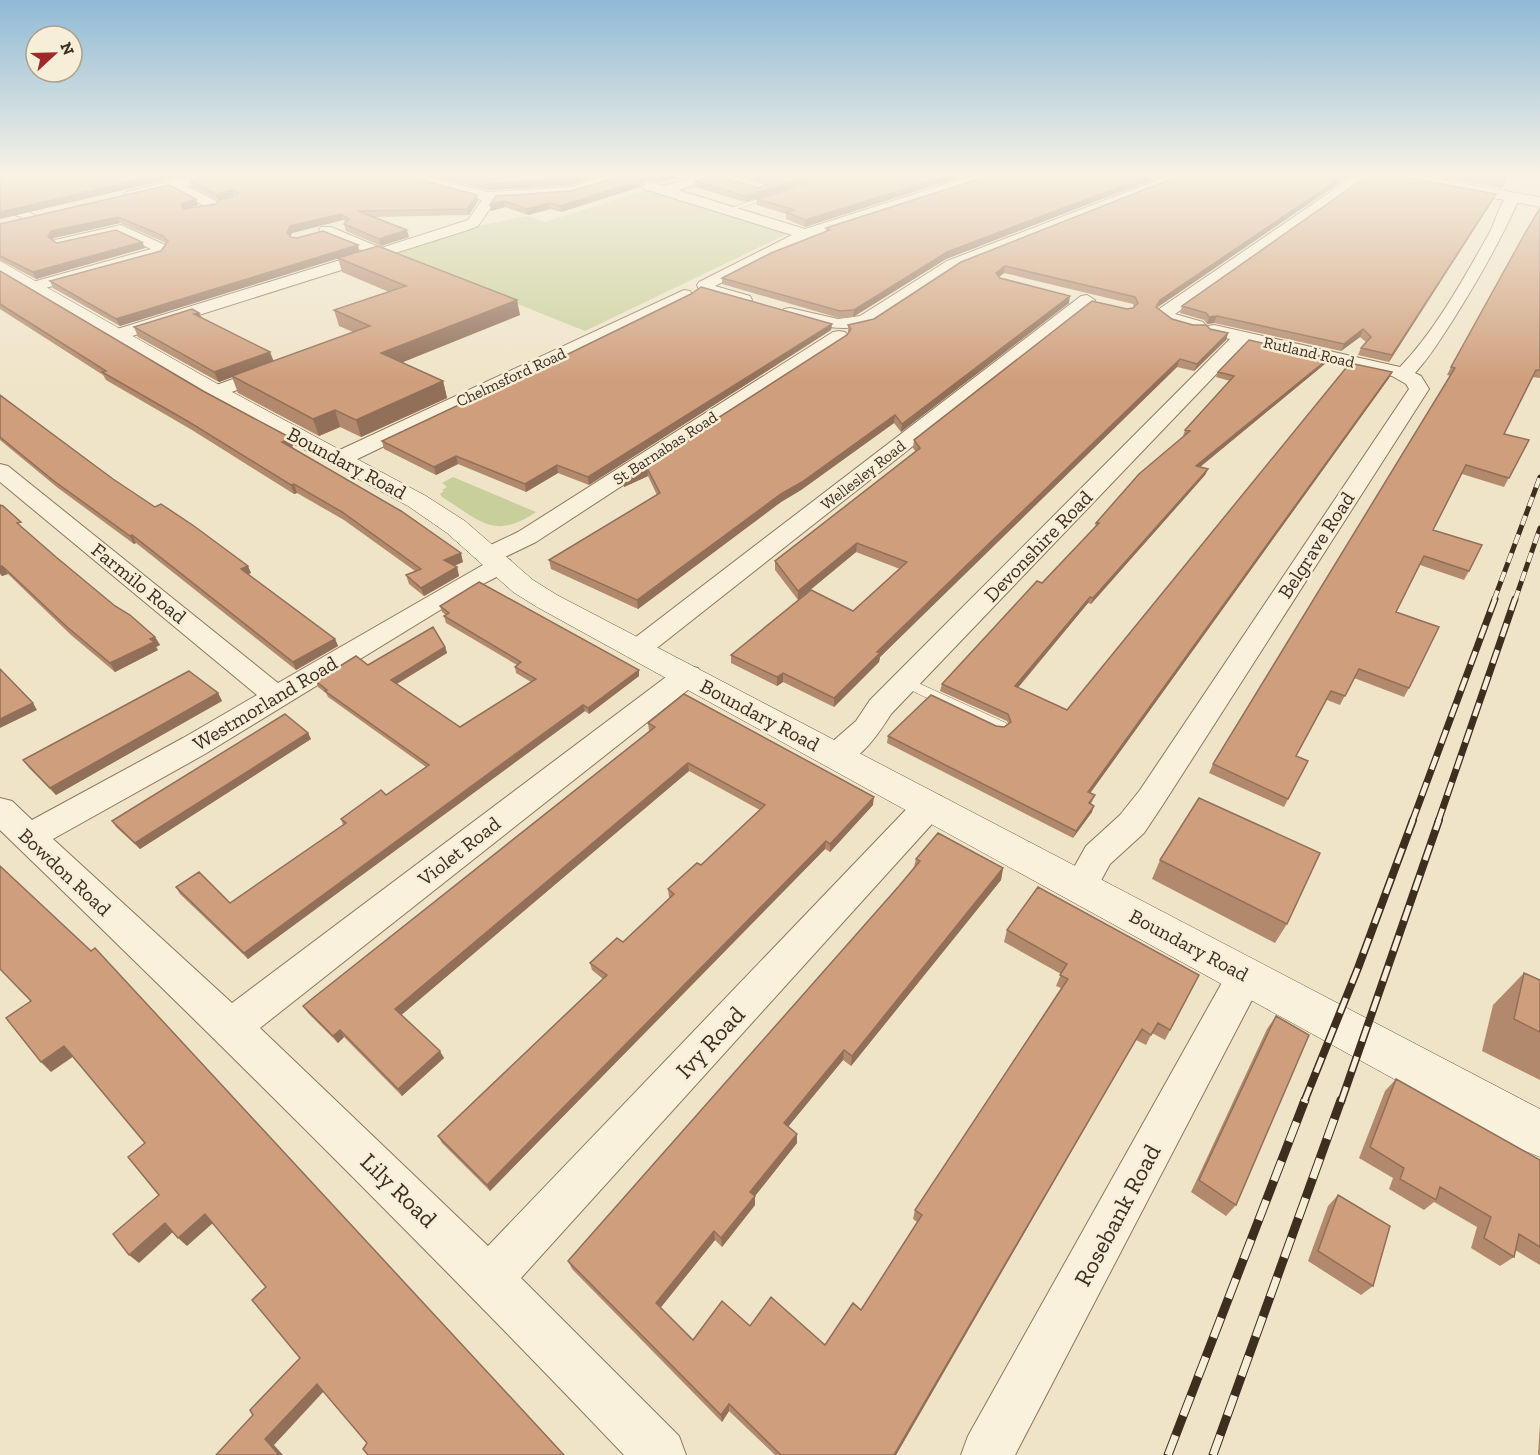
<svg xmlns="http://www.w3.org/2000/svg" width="1540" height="1455" font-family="'Zilla Slab',serif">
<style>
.green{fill:#c9cf9b}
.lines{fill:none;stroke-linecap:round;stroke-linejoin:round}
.lane-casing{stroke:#8d765c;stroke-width:1}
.street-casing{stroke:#8d765c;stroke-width:2}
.secondary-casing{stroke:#6f573f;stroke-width:1}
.lane{fill:#faf1dc;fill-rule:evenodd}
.street{fill:#faf1dc;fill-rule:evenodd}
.secondary{fill:#faf1dc;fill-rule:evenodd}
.rail-far3-casing{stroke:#3d2e20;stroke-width:5}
.rail-far2-casing{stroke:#3d2e20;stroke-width:7}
.rail-far1-casing{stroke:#3d2e20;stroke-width:8}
.rail-casing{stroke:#3d2e20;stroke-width:9}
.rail-far3{stroke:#f7eed8;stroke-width:4;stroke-dasharray:10;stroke-linecap:butt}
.rail-far2{stroke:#f7eed8;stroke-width:4.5;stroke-dasharray:14;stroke-linecap:butt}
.rail-far1{stroke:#f7eed8;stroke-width:5;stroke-dasharray:16;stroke-linecap:butt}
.rail{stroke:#f7eed8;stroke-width:7;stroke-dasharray:21;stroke-linecap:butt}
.wall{fill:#b2896c}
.shaded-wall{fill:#916f58}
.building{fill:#cf9f7d;stroke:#916f58;stroke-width:1.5}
.labels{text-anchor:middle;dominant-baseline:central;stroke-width:5;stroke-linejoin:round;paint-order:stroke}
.far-street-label{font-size:16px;fill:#3d2e20;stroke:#f7eed8}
.street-label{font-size:20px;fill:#3d2e20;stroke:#f7eed8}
.near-street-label{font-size:24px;fill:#3d2e20;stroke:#f7eed8}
</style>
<rect width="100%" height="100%" fill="#f0e4c8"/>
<path class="green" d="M649 189 791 232 585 331 389 253 470 228 526 216 545 222Z
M453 477 536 512C493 541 480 520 442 497L440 494 444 491 442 490 447 487 442 483Z"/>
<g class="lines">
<g class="lane-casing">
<path id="lane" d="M773 194 778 195 730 211 725 210Z
M905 677 1006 723 1008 727 1001 732 996 731 900 685 898 682 900 679Z"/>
</g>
<g class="street-casing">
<path id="street" d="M194 176H216L215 179 186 186 218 202 220 205 218 208H208L172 189 131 199 124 195 126 192Z
M412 176H425L488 192 570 187 605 176H625L624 179 571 195 496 200 478 226 468 230 126 338H114L111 334 114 330 366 252 321 233 319 230 321 227H331L381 248 468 220 482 200 412 181Z
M698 176H732L765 185 767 188 760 192 715 179 678 190 805 229 971 176H990L989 179 810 237 715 286 750 296 752 300 744 305 700 292 697 285 699 282 792 235 644 189 642 186 649 182 664 186Z
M1168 176H1186L959 267 872 324C841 333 815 325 784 317L781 313 784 309 790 308 838 319 860 316 947 261Z
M1354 176H1369L1175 314 1203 322 1206 326 1203 330C1188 333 1165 325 1156 313L1159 309Z
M1513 193 1520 197C1501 240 1478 280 1453 320 1441 338 1430 357 1415 373L1421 376 1429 389 1162 806 1144 833 1110 864 1092 897 1080 901 1068 897 1063 887 1086 846 1120 815 1140 790 1409 389 1406 384 1392 376 1246 343 891 714C877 736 854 772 825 764L821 756 825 748 856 721 870 700 1230 339 1208 334 1205 330 1208 326 1214 325 1400 367C1436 330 1465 276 1490 232 1496 221 1501 196 1513 193Z
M0 203 19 206 39 218 32 222 11 213 0 211Z
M121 225 165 245 168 248 163 255 35 291 27 286 29 283 151 249 119 234 60 247 53 243 55 240Z
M684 290 690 291 692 295 690 299 347 464 339 465 331 464 328 459 331 454Z
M1087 295 1095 300 1093 304 648 655 638 658 628 655 624 649 628 643 1081 296Z
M839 331 845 332 848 336 845 340 536 542 503 558 510 560 513 565 510 570 481 585 205 754 53 839 232 1003 678 668 688 666 698 668 702 675 698 682 260 1028 488 1246 919 796 930 793 941 796 946 805 941 814 521 1278 679 1436 686 1455H624C421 1242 211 1034 0 830V798L12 801 32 820 183 738 257 695 0 482V464L8 466 278 683 488 562 480 560 477 555 480 550 518 532 833 332Z
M272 365 279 367 281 371 279 375 215 398 208 396 205 392 208 388Z
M1246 959 1259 963 1265 975 1015 1455H961L968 1436 1233 963Z"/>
</g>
<g class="secondary-casing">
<path id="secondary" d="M1391 176H1422L1540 197V207L1398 180Z
M0 261 223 387 426 496 465 521 533 580 557 595 1540 1109V1157L1523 1150 537 607 513 592 447 533 408 506 207 397 0 273Z"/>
</g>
<use href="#lane" class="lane"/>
<use href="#street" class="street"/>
<use href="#secondary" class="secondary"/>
<g class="rail-far3-casing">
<path id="rail-far3" d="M1494 600 1540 477
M1515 600 1540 528"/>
</g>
<g class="rail-far2-casing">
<path id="rail-far2" d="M1412 822 1495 599
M1438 822 1515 599"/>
</g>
<g class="rail-far1-casing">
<path id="rail-far1" d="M1304 1102 1358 968 1413 820
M1341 1102 1439 820"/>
</g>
<g class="rail-casing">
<path id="rail" d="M1168 1455 1305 1100
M1213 1455 1341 1100"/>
</g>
<use href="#rail-far3" class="rail-far3"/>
<use href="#rail-far2" class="rail-far2"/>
<use href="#rail-far1" class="rail-far1"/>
<use href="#rail" class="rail"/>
</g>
<path class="wall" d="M434 176H597L570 185 488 190Z
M621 176H687L659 182 650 180 641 184 640 187 561 212 550 209 528 215 505 207 491 211 490 205 496 196 571 191Z
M741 176H782L765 183Z
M786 176H829L745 202 695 187V181L759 188Z
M835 176H963L805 227 786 219V214L757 205V199Z
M988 176H1162L946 259 853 317 839 318 722 284V278L826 231V228Z
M1179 176 1157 308 1172 319 1193 325 1228 333 1226 340 1194 371 1177 367 880 657 879 662 834 707 783 682 777 686 731 663V655L853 611 900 569 856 552 798 600 775 570V561L916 452 913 448 914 440 1127 309 1133 308 1134 307 1133 304 1004 273 999 277 1000 278 1069 303 901 432 894 423 801 490 781 502 638 609 551 569 549 560 657 495 648 476 624 487 623 479 847 335 848 332V325L874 319Z
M1435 176H1509L1502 188Z
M410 177 478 201 469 215 373 217 409 237 381 246 346 231 344 224 346 222 343 220 292 233 290 237 358 245 359 251 520 315 402 362 443 381 447 398 361 437 340 427 319 436 238 393 232 377 219 382 138 337 134 327 199 313 202 318 270 352 273 361 353 332 339 326 334 310 389 292 342 272 338 258 120 326 53 288 50 281 161 251 166 243 120 223 54 238 53 240 57 243 142 242 145 248 36 279 0 260V224L196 199 198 205 189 208 216 204 236 196 235 195 218 200 192 187 190 181Z
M1496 194 1493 200 1389 362 1358 355 1361 348 1366 342 1360 337 1341 351 1214 323 1207 324 1204 320 1180 313 1182 306Z
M1540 208V378L1532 377 1504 434 1529 440 1504 487 1462 474 1433 530 1469 571 1464 580 1420 565 1396 612 1409 688 1404 697 1354 678 1340 705 1327 700 1296 756 1308 761 1284 807 1209 773 1213 764 1451 376 1447 375 1451 367Z
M0 271 203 391 291 438 293 446 292 447 463 562 454 566 457 567 459 576 424 596 409 584 406 575 415 571 344 520 297 493 294 494 192 430 106 380 103 375 0 309Z
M832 324 831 330 589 485 558 473 526 492 458 464 436 475 384 449 382 441 470 402Z
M1326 363 1200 467 1208 469 1205 475 1091 604 1088 603 1018 688 1067 710 1392 372 1389 378 1090 793 1095 795 1091 804 1092 812 1073 838 887 743 888 736 996 726 1004 727 1008 724 1007 721 940 691 942 684 1042 583 1095 527 1096 523 1184 436H1183L1185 430 1230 381 1216 377 1218 372Z
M0 395 113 479 251 573 248 574 335 639 338 646 296 670 136 543 134 544 58 488 0 440Z
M0 505 25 530 56 557 115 606 155 637 160 645 156 647 158 650 115 672 71 635 8 574 2 576 0 574Z
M440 606 639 670V676L589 714 585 711 534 748 248 959 180 894 176 887 230 903 343 825 341 819 386 795 426 767 328 697 326 693 318 687 316 681 368 665 445 647 447 653 397 684 460 727 531 682 516 673 515 667 517 665 446 623 444 616 446 615 442 612Z
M218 693 222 701 56 795 29 768 23 760Z
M648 723 873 805 830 852 825 849 490 1191 442 1143 438 1136 603 979 592 970 590 963 623 942 670 898 669 897 668 889 701 865 760 810 689 771 401 1015 444 1058 402 1096 344 1037 338 1043 308 1013 303 1006 649 731Z
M308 733 311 739 140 849 116 827 112 821Z
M916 859 1003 868 1001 880 851 1066 843 1060 788 1126 797 1143 755 1196V1205L722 1247 715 1240 660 1308 693 1340 750 1326 825 1345 861 1310 917 1222 913 1219 915 1210 1061 988 1056 986 1061 974 1004 942 1007 930 1199 975 1165 1040 1152 1033 1146 1045 1136 1040 896 1455H775L729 1411 722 1422 572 1269 568 1261 899 886 914 867Z
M1160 860 1287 924 1275 943 1152 879Z
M1524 973 1540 980V1080L1482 1051 1493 1005Z
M1276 1016 1236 1205 1226 1216 1191 1192 1267 1029Z
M1396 1079 1540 1160V1265L1515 1250 1514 1257 1500 1266 1471 1248 1477 1227 1434 1202 1424 1210 1389 1189 1393 1178 1359 1158 1385 1091Z
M1338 1195 1373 1286 1361 1295 1308 1261 1328 1206Z
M1540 1424V1455H1539L1538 1454Z"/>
<path class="shaded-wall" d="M155 176H183L0 219V212Z
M578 176H597L570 185 488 190 487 184Z
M645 176H649L650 180 641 184 640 187 561 212 560 206Z
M658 176H687L659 182Z
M766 176H782L765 183V177Z
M810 176H829L745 202V196Z
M946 176H963L805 227V220Z
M1148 176H1162L946 259 853 317 854 310 947 252Z
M1343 176H1350L1158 307 1154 315 1160 300Z
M233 189 235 195 218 200 216 194Z
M1496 194 1493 200 1389 362 1392 355Z
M477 195 478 201 469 215 467 209Z
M196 199 198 205 183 210 181 204Z
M504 201 505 207 491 211 490 205Z
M549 203 550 209 528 215 527 209Z
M341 214 343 220 292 233 289 239 287 233 290 226Z
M118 217 120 223 54 238 51 244 48 237 51 231Z
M407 230 409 237 381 246 379 239Z
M142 242 145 248 36 279 33 272Z
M358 245 359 252 120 326 116 319Z
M1005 266 1004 273 995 280 996 273Z
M1070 296 1069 303 901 432 902 424Z
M517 300 520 315 386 369 381 353Z
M199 313 203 322 194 314Z
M1217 316 1214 323 1207 324 1209 317Z
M832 324 831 330 589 485 588 477Z
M1363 329 1360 337 1341 351 1344 344Z
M1228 333 1226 340 1194 371 1197 364Z
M270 352 274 362 219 382 214 372Z
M1329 358 1326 363 1194 472 1196 466Z
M1180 359 1177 367 880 657 879 662 834 707V698L877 652Z
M1392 372 1389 378 1086 799 1088 792Z
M443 381 447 398 361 437 356 420Z
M335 410 340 427 319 436 313 419Z
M895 415 894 423 801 490 781 502 638 609 637 600 781 494Z
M291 438 293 446 285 450 282 442Z
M456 456 458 464 436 475 434 467Z
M557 465 558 473 526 492 525 484Z
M647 468 648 476 624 487 623 479Z
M1208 469 1205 475 1091 604 1093 598Z
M294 484 297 493 294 494 291 485Z
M132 535 136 543 134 544 130 536Z
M857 543 856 552 798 600V591Z
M461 553 463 562 447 569 444 560Z
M2 566 8 574 2 576 0 573V567Z
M248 566 251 573 244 576 241 569Z
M457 567 459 576 424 596 421 588Z
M1090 597 1088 603 1013 693 1015 686Z
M155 637 160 645 156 647 158 650 115 672 110 663Z
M335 639 338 646 296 670 293 662Z
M445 647 447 653 393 686 391 680Z
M639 670V676L589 714 588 708Z
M783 673V682L777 686V677Z
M218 693 222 701 56 795 50 788Z
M33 703 37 710 0 728V719Z
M583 705 585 711 248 959 244 953Z
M308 733 311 739 140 849 135 843Z
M688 763 689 771 399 1017 395 1009Z
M874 797 873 805 830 852V844Z
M1094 806 1092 812 1073 838 1076 831Z
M826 841 825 849 490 1191 487 1185Z
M1003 868 1001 880 851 1066 852 1056Z
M1142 1029 896 1455H894Z
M340 1030 344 1037 338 1043 333 1036Z
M64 1046 74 1056 51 1072 41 1062Z
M844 1050 843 1060 783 1133 784 1123Z
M440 1051 444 1058 402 1096 398 1089Z
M797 1134V1143L751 1201 750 1192Z
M755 1196V1205L722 1247 721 1238Z
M205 1214 213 1223 187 1246 178 1238Z
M165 1223 174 1231 139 1263 129 1255Z
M714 1231 715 1240 658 1311 656 1303Z
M317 1384 325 1390 274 1445 283 1455H279L265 1439Z
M729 1404V1411L722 1422 721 1415Z"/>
<path class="building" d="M0 176H155L0 212Z
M210 176H410V177L477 195 467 209 358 211 407 230 379 239 344 224 349 219 341 214 290 226 287 233 291 237 297 238 323 231 358 245 116 319 50 281 161 251 168 241 163 236 118 217 51 231 48 237 57 243 116 230 142 242 33 272 0 256V224L169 185 196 199 181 204 184 209 216 204 219 200 236 196 238 193 233 189 216 194 190 181Z
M456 176H578L569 179 487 184Z
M621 176H645L640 178V181L560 206 549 203 527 209 504 201 490 205 496 196 571 191Z
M713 176H717L759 188 786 176H810L745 196 695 181Z
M835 176H946L805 220 786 212 795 210 757 199Z
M988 176H1148L947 252 854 310 840 311 722 278 771 253 830 230 826 228Z
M1179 176H1343L1160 300 1156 307 1172 319 1193 325H1206L1210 329 1228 333 1197 364 1180 359 877 652 880 653 834 698 783 673 777 677 731 655 811 590 853 611 907 562 857 543 798 591 775 561 920 448 914 440 1092 301 1127 309 1133 308 1138 303 1135 297 1005 266 996 273 1000 278 1070 296 902 424 895 415 802 482 781 494 637 600 549 560 660 493 647 468 623 479 847 335 851 329 848 325 874 319 961 262Z
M1367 176H1399L1496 194 1392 355 1361 348 1371 337 1363 329 1344 344 1217 316 1209 317 1206 313 1182 306Z
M1471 176H1508L1504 182Z
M1540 208V370H1536L1504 434 1529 440 1509 478 1466 465 1433 530 1482 545 1469 571 1424 556 1396 612 1439 627 1409 688 1359 669 1345 696 1331 691 1296 756 1308 761 1288 799 1213 764 1455 368 1451 367 1524 235Z
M378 246 517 300 381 353 443 381 356 420 335 410 313 419 232 376 370 326 334 310 406 286 338 258Z
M0 271 203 391 291 438 282 442 401 511 461 553 444 560 457 567 421 588 406 575 421 569 342 512 294 484 291 485 189 422 102 372 106 371 0 304Z
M701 287 832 324 588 477 557 465 525 484 456 456 434 467 382 441 467 401 470 402 691 294Z
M192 309 199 313 194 314 270 352 214 372 134 327Z
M1249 340 1329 358 1196 466 1208 469 1093 598 1090 597 1015 686 1067 710 1350 363 1392 372 1088 792 1095 795 1089 803 1094 806 1076 831 888 736 931 695 996 726 1004 727 1011 722 1008 714 942 684 1037 581 1042 583 1099 523H1096L1139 474 1190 431 1185 430 1234 376 1218 372Z
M0 395 113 479 155 507 161 504 194 526 248 566 241 569 335 639 293 662 132 535 130 536 54 481 0 437Z
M0 505 3 506 21 522 17 523 56 557 115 606 130 615 155 637 150 639 154 642 110 663 66 626 2 566 0 567Z
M479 582 639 670 588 708 583 705 533 741 244 953 176 887 199 872 230 903 346 823 341 819 381 790 386 795 429 765 325 691 327 690 316 681 356 656 368 665 433 627 445 647 391 680 460 727 536 679 515 667 521 662 444 616 449 613 440 606Z
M0 669 33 703 0 719Z
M189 671 218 693 50 788 23 760Z
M684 694 874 797 830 844 826 841 487 1185 438 1136 607 975 590 963 617 938 623 942 674 894 668 889 697 863 701 865 765 805 688 763 395 1009 440 1051 398 1089 340 1030 333 1036 303 1006 655 727 648 723Z
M285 714 308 733 135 843 112 821Z
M1199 798 1320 853 1287 924 1160 860Z
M938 833 1003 868 852 1056 844 1050 784 1123 797 1134 750 1192 755 1196 721 1238 714 1231 656 1303 693 1340 722 1301 750 1326 771 1297 825 1345 853 1303 861 1310 922 1215 915 1210 1068 979 1060 975 1067 964 1007 930 1038 887 1199 975 1170 1030 1158 1023 1151 1035 1142 1029 894 1455H781L729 1404 721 1415 568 1261 899 886 920 861 916 859Z
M0 866 91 951 95 948 564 1455H368L363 1449 367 1443 317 1384 265 1439 279 1455H216L253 1415 250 1410 300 1358 252 1300 266 1287 205 1214 178 1238 165 1223 129 1255 113 1234 159 1195 128 1157 145 1143 64 1046 41 1062 6 1018 31 1001 0 969Z
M1524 973 1540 980V1032L1514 1019Z
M1276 1016 1309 1035 1236 1205 1199 1180Z
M1396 1079 1540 1160V1247L1519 1234 1514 1257 1484 1238 1491 1217 1440 1187 1436 1200 1400 1179 1404 1168 1370 1147Z
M1338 1195 1390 1226 1373 1286 1318 1251Z"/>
<linearGradient id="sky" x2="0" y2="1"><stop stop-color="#8fbad6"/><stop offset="0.46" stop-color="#f8f3e6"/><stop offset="1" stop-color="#f8f3e6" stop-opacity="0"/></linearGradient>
<rect width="1540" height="380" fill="url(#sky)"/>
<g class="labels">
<g class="far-street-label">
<text transform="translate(1309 352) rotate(13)">Rutland Road</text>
<text transform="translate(511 377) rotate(-25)">Chelmsford Road</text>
<text transform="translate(665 448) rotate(-33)">St Barnabas Road</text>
<text transform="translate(863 475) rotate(-38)">Wellesley Road</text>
</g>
<g class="street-label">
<text transform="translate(347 463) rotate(28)">Boundary Road</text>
<text transform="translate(1316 545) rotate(-57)">Belgrave Road</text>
<text transform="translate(1038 546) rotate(-46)">Devonshire Road</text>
<text transform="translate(139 583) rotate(39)">Farmilo Road</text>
<text transform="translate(265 703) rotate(-31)">Westmorland Road</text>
<text transform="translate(760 715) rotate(28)">Boundary Road</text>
<text transform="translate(459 851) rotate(-38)">Violet Road</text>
<text transform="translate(65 872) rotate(43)">Bowdon Road</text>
<text transform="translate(1189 945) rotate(28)">Boundary Road</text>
</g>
<g class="near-street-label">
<text transform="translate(710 1042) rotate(-47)">Ivy Road</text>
<text transform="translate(399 1190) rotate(44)">Lily Road</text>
<text transform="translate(1117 1215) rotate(-62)">Rosebank Road</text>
</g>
</g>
<g transform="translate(54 54) rotate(68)"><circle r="28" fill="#f7eed8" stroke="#ada18e" stroke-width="1.5"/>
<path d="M0-4.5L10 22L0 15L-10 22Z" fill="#9e2a2b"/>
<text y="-9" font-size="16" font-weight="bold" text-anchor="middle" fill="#3d2e20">N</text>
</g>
</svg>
